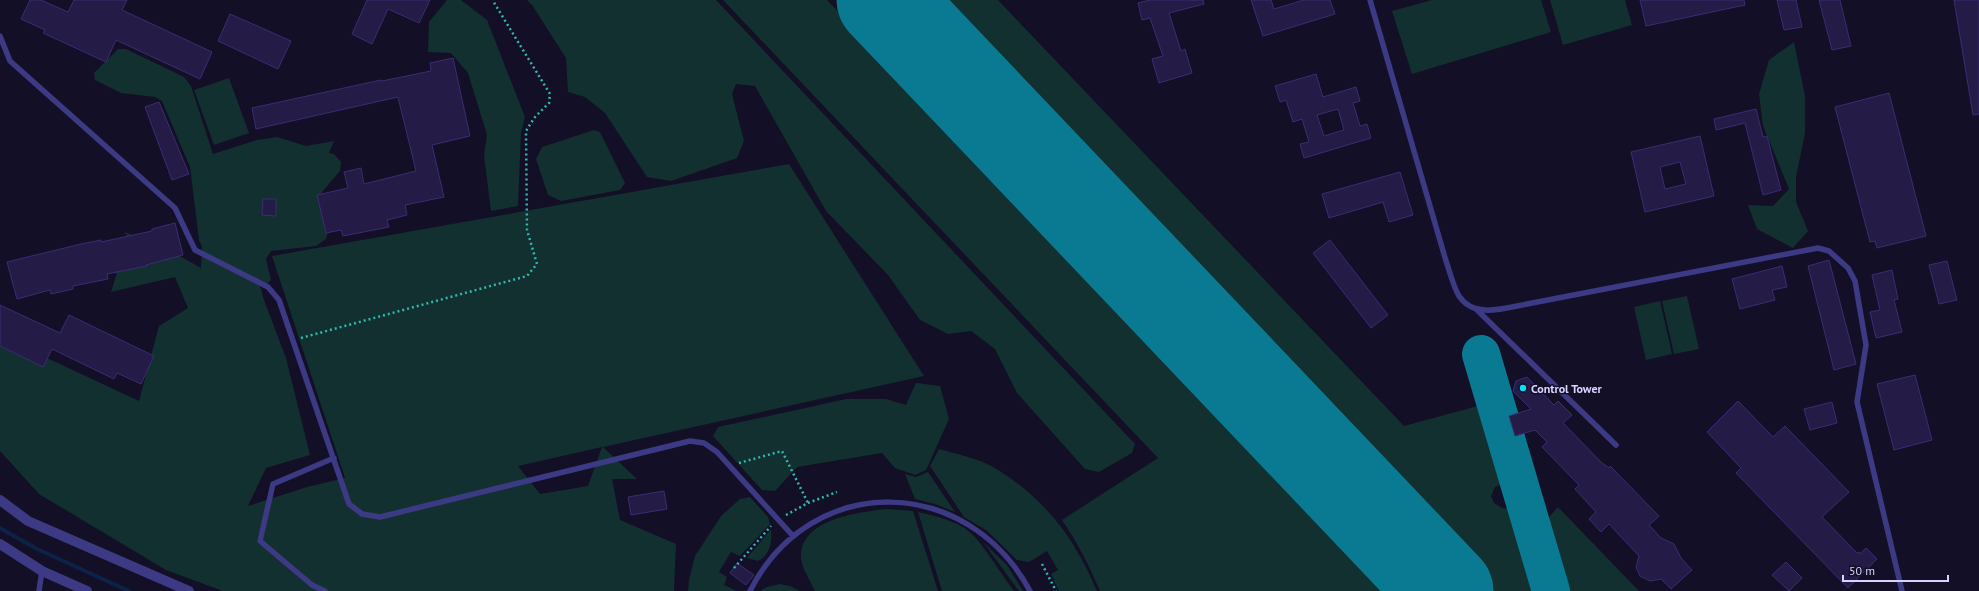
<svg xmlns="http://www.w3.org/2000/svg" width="1979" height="591" font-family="'PT Sans',sans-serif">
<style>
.green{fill:#12302f;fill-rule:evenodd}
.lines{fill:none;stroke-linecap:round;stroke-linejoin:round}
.stream{stroke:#0c2248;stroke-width:4}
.taxiway{stroke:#0a7a92;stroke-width:38}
.runway{stroke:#0a7a92;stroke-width:95}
.building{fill:#241b47;stroke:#3b2d73;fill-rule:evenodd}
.path{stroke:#2fb8b0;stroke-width:2.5;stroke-dasharray:2 3;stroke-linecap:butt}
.service{stroke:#3d3a85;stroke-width:5.5}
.minor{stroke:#3d3a85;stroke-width:10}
.poi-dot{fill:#00e5ff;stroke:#130f26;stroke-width:1.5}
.labels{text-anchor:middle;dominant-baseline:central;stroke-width:3;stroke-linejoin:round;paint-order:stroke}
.poi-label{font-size:12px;font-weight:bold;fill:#d9d4ff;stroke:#130f26;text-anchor:start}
</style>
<rect width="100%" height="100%" fill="#130f26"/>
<path class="green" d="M447 0H461L487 20 525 117 521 133 518 206 491 211 484 155 487 135 468 73 451 53 428 52 429 22Z
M527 0H716L1135 444 1132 453 1099 472 1085 469 1017 393 995 349 971 331 948 334 920 320 888 275 826 211 755 86 736 84 732 94 744 141 737 158 671 181 647 177 605 113 585 97 568 92 566 58 532 5Z
M723 0H827L1389 591H1100C1089 566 1078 543 1062 520L1158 458Z
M931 0H998L1404 426 1485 404 1510 480 1495 487 1491 496 1494 503 1502 508 1518 510 1543 591H1493Z
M1432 0H1541L1551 32 1412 74 1392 11Z
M1550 0H1625L1632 25 1563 45Z
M1794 42 1805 96V133L1796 177V202L1808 231 1793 248 1757 229 1748 205 1773 206 1789 189 1763 126 1759 94 1769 60Z
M118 49H126L184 77 191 86 213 154 257 140 277 137 306 146 334 141 329 153 334 154 341 162 340 171 322 192 320 198 328 231 326 239 316 246 271 251 266 259 271 280 267 284 258 279 264 300 286 358 310 455 266 468 248 506 307 487 345 478 272 256 789 164 924 376 603 447 637 479H612L620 520 676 544 674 591H223L166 570 39 494 0 451V336L139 401 159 326 188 308 175 277 111 292 118 269 137 262 125 232 169 250 201 268 202 247 199 240 190 167 162 101 155 97 121 93 95 80 94 73ZM602 447 588 486 540 494 518 466Z
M229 78 249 133 214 145 194 90Z
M594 130 600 132 625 183 620 190 561 201 548 195 536 159 542 147Z
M1687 296 1699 349 1674 354 1662 301Z
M1660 301 1672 354 1646 360 1634 307Z
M916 383 940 386 949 419 926 470 915 475 895 468 882 453 797 467 775 491 762 490 713 436 718 427 846 399H886L906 405Z
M939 449C956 454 977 458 993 467 1045 498 1074 537 1097 591H1059L1051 574 1058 570 1047 551 1029 562 1017 560 986 530 964 517 930 466Z
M928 472 955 512 935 504 915 499 905 474 916 477Z
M750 497 768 517 770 524 740 556 731 552 719 572 727 577 724 585 737 591H688L689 580 695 556 721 516 740 499Z
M1558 507 1639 591H1561L1541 526Z
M887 509 913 511 938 591H815C810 580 800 566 801 554 804 518 860 512 887 509Z
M918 512C935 516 959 521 972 534 986 548 1001 574 1014 591H942Z
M771 529C772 542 771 554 758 561L747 558Z
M983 542 1007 565 1023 591H1019Z
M780 584 790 586 800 591H760L767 587Z"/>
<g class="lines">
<path class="stream" d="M0 528 37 549 129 591"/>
<path class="taxiway" d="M1481 354 1551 591"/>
<path class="runway" d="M884 0 1446 591"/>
</g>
<path class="building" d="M30 0H41L68 12 74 0H127L122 10 212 52 200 79 116 40 106 62 43 33 45 30 21 19Z
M367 0H430L419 23 388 9 372 44 352 34Z
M1150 0H1203L1204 4 1169 13 1181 51 1185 49 1192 73 1159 83 1152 59 1163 56 1150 18 1142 20 1138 3Z
M1251 0H1271L1274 9 1304 0H1330L1335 14 1263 36Z
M1640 0H1744L1745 5 1646 26Z
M1777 0H1796L1802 27 1784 30Z
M1819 0H1840L1851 46 1832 50Z
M1954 0H1979V114L1973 115Z
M230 14 291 41 278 69 218 41Z
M453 58 470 136 432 145 444 197 405 205 407 215 387 220 389 227 343 236 341 230 326 233 317 195 348 188 344 172 361 168 364 184 416 171 398 97 256 129 252 108 381 80 382 81 431 71 430 63Z
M1316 74 1323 97 1356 87 1360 101 1353 103 1360 126 1367 124 1371 138 1304 158 1300 144 1309 142 1302 119 1293 122 1286 100 1280 102 1275 86ZM1338 109 1344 130 1324 136 1317 115Z
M1889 93 1926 236 1877 248 1875 241 1870 242 1835 107Z
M159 102 189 174 172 180 145 107Z
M1756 109 1763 137 1767 136 1781 190 1763 195 1745 123 1716 130 1714 119Z
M1700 136 1714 196 1645 212 1631 152ZM1680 162 1686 184 1665 189 1660 167Z
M1400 172 1413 215 1389 222 1383 202 1329 218 1322 194Z
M263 199H276V216L262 215Z
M175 223 183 255 146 265 147 266 107 274 108 279 73 286V289L51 294 50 290 17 299 7 262 81 244 101 240V242L152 231V229Z
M1330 240 1388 315 1371 328 1313 253Z
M1829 260 1856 364 1834 370 1808 266Z
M1947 261 1957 300 1939 304 1929 265Z
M1782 266 1787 287 1772 290 1775 300 1740 309 1732 279Z
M1892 270 1898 299 1894 300 1902 332 1876 338 1870 312 1880 310 1872 275Z
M0 305 60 333 69 315 154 356 141 384 117 373 114 379 52 349 43 367 0 346Z
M1915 375 1932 440 1894 450 1877 384Z
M1527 377 1554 405 1558 401 1572 415 1563 423 1602 463 1609 468 1610 466 1659 516 1649 525 1661 538 1674 544 1681 558 1692 570 1671 589 1661 579 1650 581 1640 576 1636 567 1639 556 1609 524 1601 532 1589 519 1596 512 1575 489 1579 485 1542 447 1547 442 1535 430 1515 436 1509 416 1531 409 1513 391 1516 381Z
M1738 401 1773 437 1785 426 1849 492 1822 517 1857 553 1859 552 1860 554 1866 548 1877 559 1848 588 1736 473 1741 468 1707 432Z
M1832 402 1837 423 1810 430 1804 409Z
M664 491 667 509 631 515 628 497Z
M1786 562 1802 578 1789 591 1772 575Z
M737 563 754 575 746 585 730 573Z"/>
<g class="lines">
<path class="path" d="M301 338 527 276 537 264 527 230 526 131 534 118 549 103 550 94 493 1
M739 463 782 451 808 503
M786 515 808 503 837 492
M1042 564 1056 591
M734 568 771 526"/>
<path class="service" d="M1370 0 1446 261C1450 272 1453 286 1459 296 1474 319 1505 308 1527 304L1818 248 1829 251 1848 268 1855 281 1866 345 1857 402 1902 591
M0 36 10 61 175 208 195 250 268 287 279 300 349 504 362 514 380 517 690 441 704 443 717 452 793 536
M1477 310 1616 445
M39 591 42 571
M325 591 312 585 260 541 273 484 334 458
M750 591C811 471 967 474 1030 591"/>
<path class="minor" d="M0 500 28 521 189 591
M0 544 42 571 87 591"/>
</g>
<circle class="poi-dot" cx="1523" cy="388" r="4"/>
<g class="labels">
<g class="poi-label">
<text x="1531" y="388">Control Tower</text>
</g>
</g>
<path d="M1843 575v6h105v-6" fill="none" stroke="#d9d4ff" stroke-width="2"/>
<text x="1849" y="575" font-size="12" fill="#d9d4ff" stroke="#130f26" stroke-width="3" paint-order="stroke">50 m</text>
</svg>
